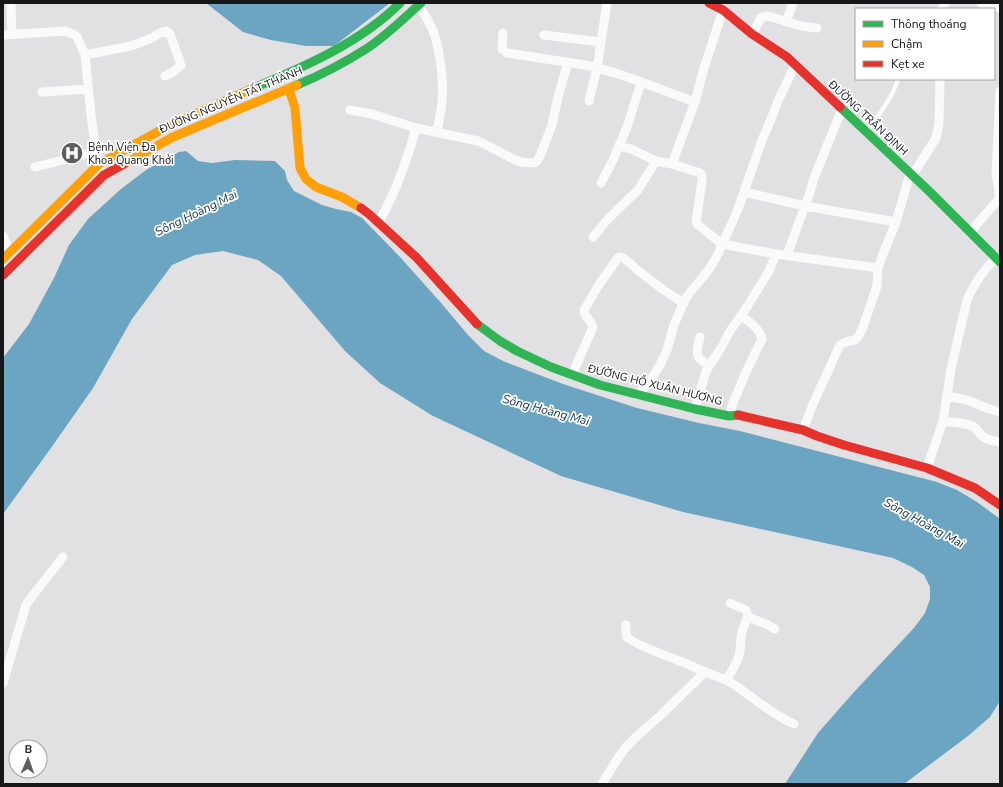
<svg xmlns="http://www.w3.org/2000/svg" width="1003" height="787" font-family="'Nunito Sans',sans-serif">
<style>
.water{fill:#6ba5c2}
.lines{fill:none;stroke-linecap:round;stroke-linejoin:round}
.lane{stroke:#fafafb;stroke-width:4.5}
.street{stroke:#fafafb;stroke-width:9}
.fast{stroke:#30b455;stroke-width:9}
.slow{stroke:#ff9f0a;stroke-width:9}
.jam{stroke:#e5322d;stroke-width:9}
.labels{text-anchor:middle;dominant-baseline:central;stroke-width:3.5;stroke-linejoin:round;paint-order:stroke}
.street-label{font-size:11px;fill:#171618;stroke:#fff}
.poi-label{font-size:11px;fill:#171618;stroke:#fff;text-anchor:start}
.water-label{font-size:12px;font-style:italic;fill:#0e3345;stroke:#fff}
</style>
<rect width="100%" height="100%" fill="#e1e0e3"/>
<path class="water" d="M206 3H390L334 46H306L271 40 243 32Z
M186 151 198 161 212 163 235 160 275 161 285 171 287 180 294 191 322 205 336 209 351 212 362 218 400 257 442 304 468 335 484 351 503 361 563 384 637 408 699 423 740 431 937 482 957 490 977 502 1000 519V701L990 717 968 736 904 784H785L818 733 854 692 914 628 925 613 930 599V587L924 575 912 567 893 558 683 512 561 476 433 416 380 383 345 351 281 276 258 260 223 251 195 255 172 265 132 319 93 388 51 448 3 514V358L29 324 54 278 69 245 88 219 121 189 146 170 179 152Z"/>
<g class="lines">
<path class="lane" d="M867 131C878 116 893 97 898 79"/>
<path class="street" d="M11 3 12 34
M981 3 1000 8
M419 5C424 14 430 23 434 33 440 52 444 82 442 101 441 112 439 122 437 132
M942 9 945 3
M786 22 793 3
M503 33 502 49 507 53 585 65C623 73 658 89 695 102
M752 34 761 18 763 17 768 16 801 26 817 28
M3 35 65 31 73 34 77 37 85 55 92 124 96 151 100 167
M544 35 601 42
M85 55 131 46 152 38 158 34 166 31 168 32 170 34 181 65 173 72 165 76
M42 92 88 89
M589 101 597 68 607 3
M350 110 372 114 416 128 478 141 492 148 513 159 521 162 534 163 537 161 540 156 552 125 558 97 568 62
M619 146 631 149 656 161 672 164 700 173 702 176V181L696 222 698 225 722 244 776 254 878 268
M672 164 695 102 704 68 723 10
M35 167 79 156 96 151
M912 176 936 138 939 124 940 79
M601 183 613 160 627 127 641 83
M744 192 805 206 896 222
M379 222C395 193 407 161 416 128
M970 232 998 200C1001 190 997 183 996 173L1000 91
M3 236 10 253
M593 237 607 220 638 190 656 161
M787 255 810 192 814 178 842 109
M700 337C696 354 694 356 709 366
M572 375 593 327C591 320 584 317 584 310L600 283 618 258 621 257C628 259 634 268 640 272 654 283 668 294 684 303
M638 395 649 383 660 365 667 350 674 325 685 299 693 289 708 271 717 256 738 209 762 140 772 117 778 101 795 65
M947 396 967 400 989 409 1000 412
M695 409 706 371 711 363 721 348 730 331 747 307 769 271 776 254
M729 416 733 403 746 372 762 339C760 329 749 321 741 316
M943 421C953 423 965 422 974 427 977 429 978 432 980 434 985 440 993 441 1000 442
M803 430 813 404 840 345 846 342 855 340 858 337 862 330 877 286 878 268 883 254 896 222 910 174
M927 468 943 421 951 369 967 300C974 284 983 270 996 258
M748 617 766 624 775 629
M626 625C626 629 625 633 627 637 632 644 675 659 685 663 692 666 698 669 705 672 714 676 724 678 733 684 754 698 770 713 794 724
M726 680C731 672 739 661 740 651 741 645 740 638 742 632 744 624 750 618 746 610L730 603
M3 683 26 605 30 599 63 557
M602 784 618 758 626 747 636 737 662 714 705 672"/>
<path class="fast" d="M297 85C321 75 344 63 366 49 386 36 403 19 421 3
M249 90C301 68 359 44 400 3
M840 107 930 192 1000 262
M477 324 500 341 517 351 551 367 600 385 695 409 729 416 738 415"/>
<path class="slow" d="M289 89 295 108 300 168 306 179 316 187 342 197 361 208
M124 164 173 137 297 85
M3 259 99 164 170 125 249 90"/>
<path class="jam" d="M709 3 723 10 752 34 787 57 840 107
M361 208 369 214 417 258 477 324
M3 275 104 175 124 164
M738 415 803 430 817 436 844 445 927 468 975 488 1000 505"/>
</g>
<defs>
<g id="hospital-disc" transform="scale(1.15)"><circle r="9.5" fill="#5e5d5f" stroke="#fff"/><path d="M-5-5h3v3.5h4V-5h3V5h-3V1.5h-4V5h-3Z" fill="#fff"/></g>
</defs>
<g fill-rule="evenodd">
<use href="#hospital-disc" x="72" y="153"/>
</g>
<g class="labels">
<g class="street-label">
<text transform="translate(231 100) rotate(-23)">ĐƯỜNG NGUYỄN TẤT THÀNH</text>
<text transform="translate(868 118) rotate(43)">ĐƯỜNG TRẦN ĐỊNH</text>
<text transform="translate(655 385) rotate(14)">ĐƯỜNG HỒ XUÂN HƯƠNG</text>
</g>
<g class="poi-label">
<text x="88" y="147">Bệnh Viện Đa<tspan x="88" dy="13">Khoa Quang Khởi</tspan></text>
</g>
<g class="water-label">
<text transform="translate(196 213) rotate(-26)">Sông Hoàng Mai</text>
<text transform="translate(546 410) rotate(15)">Sông Hoàng Mai</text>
<text transform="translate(924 523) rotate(29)">Sông Hoàng Mai</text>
</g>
</g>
<rect width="1003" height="787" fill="none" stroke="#171618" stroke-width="8"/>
<rect x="855" y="8" width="140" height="72" fill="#ffffff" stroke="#a2a2a3"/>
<rect x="863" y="21" width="20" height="6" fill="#30b455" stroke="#a2a2a3"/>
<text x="891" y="28" font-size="12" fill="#171618">Thông thoáng</text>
<rect x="863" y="41" width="20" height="6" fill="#ff9f0a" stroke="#a2a2a3"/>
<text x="891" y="48" font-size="12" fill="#171618">Chậm</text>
<rect x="863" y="61" width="20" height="6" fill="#e5322d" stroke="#a2a2a3"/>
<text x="891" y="68" font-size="12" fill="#171618">Kẹt xe</text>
<g transform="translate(28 759) rotate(2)"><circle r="19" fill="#ffffff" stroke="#a2a2a3"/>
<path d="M0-3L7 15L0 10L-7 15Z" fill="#5e5d5f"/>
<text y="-6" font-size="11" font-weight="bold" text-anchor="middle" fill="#171618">B</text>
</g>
</svg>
